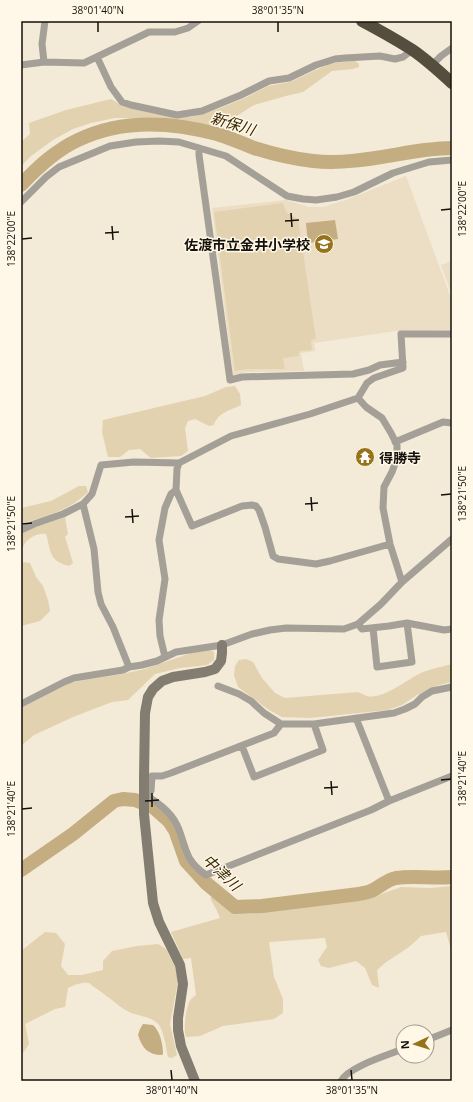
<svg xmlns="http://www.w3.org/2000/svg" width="473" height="1102" font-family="'Open Sans','Noto Sans JP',sans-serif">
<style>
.built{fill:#ebdec4}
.green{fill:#e3d2af}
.water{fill:#c4ad81}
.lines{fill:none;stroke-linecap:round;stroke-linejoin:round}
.river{stroke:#c4ad81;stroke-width:14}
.street{stroke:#a4a098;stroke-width:7}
.secondary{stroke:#827c71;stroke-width:10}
.highway{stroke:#554d3d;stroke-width:12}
.ticks{fill:none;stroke:#14100a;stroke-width:1.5}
.labels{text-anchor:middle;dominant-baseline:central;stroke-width:3;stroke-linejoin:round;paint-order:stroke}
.poi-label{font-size:14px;font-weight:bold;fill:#14100a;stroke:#fff7e8;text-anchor:end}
.water-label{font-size:15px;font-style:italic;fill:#392802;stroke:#fff7e8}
.neatline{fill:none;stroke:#14100a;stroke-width:1.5}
.ticks-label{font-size:10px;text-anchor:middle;fill:#14100a}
</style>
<rect width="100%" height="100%" fill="#f3ead7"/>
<path class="built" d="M406 176 452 301V330L396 331 314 343 315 351 301 353 304 371 248 372 233 375 212 208 286 200 309 207H323L346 200Z
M452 261V295L441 265Z"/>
<path class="green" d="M349 61H355L359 64V67L353 69 332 71 303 92 286 96 254 105 229 121 202 126 177 123 141 118H115L91 123 73 129 53 140 31 156 21 166V142L30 134 29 123 66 110 111 99 121 105 176 117H191L218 109 247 97 268 86 290 82 329 64Z
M283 203 286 212 298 219 316 339 311 340 312 350 299 351V356L283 358 285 369H248L235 371 214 212Z
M235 386 240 394 241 405C231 410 217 413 214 425L209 426 195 419 188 421 185 428 188 451 181 456 151 458 140 449 129 450 120 457H108L102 432 103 420 205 396 226 387Z
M79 486H86L88 492C69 511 46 516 21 524V508L51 501Z
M65 517 68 534 65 537 73 563 69 566C48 561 51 550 46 534 36 532 22 541 22 552 22 555 23 559 23 562L30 563 36 577 43 586 48 600 50 611 40 621 21 626V535L27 530Z
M210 650 214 652V660L207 665 180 668 155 674 128 700 112 702 73 717 34 735 21 746V708L41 696 69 683 90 679 122 674 145 669 191 653Z
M246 659 253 662 262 678 275 693 285 698 358 692C361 693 364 695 367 696 382 700 405 681 419 674 429 669 441 667 452 664V682L439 685 417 695 402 705 388 710 310 718 282 717 269 710 238 687 234 675 235 666 239 660Z
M452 886V953L446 932 421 936 409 947 385 963 377 970 379 988 372 985 365 968 356 961 329 968 321 966 318 960 327 947 325 938 269 942 274 977 283 999V1013L274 1019 223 1026 200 1036 186 1037C183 1030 186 1005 191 999 193 997 195 996 196 995L191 958 183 959 171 932 220 918 216 909 210 898 214 895 234 913 249 914 318 904 365 900 401 887 430 888Z
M45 932 56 933 65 944 61 966 68 975H82L103 970V961L112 951 137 946 158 944 166 949 175 967 178 981 170 1024 177 1055 172 1058 168 1057C166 1048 164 1029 157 1023 150 1016 137 1016 129 1012 116 1005 106 994 94 987 92 986 91 984 89 983 82 982 74 985 68 988L65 1007 55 1009 25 1024 29 1044 21 1056V951Z"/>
<path class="water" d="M335 220 338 239 308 243 306 223Z
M143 1024 153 1025C160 1031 163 1044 163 1054L162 1055C148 1055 142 1048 138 1035L140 1029Z"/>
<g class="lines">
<path class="river" d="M21 185C38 167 56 150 78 140 121 119 172 122 217 134 230 138 242 143 254 148 273 154 294 159 313 161 351 165 388 155 425 150 434 149 443 148 452 148
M21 870 73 834 114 801 123 799 135 800 153 807 169 821 175 830 186 861 206 883 235 907 262 906 359 894C363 893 367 893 371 891 380 887 386 880 396 878 414 875 433 879 452 877"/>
<path class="street" d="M97 57 111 87 122 102 131 105 177 115 202 111 241 95 269 81 289 78 316 65 335 59 345 58 380 56 395 59 403 57 412 50
M44 62 42 44 45 21
M21 65 44 62 84 63 149 32H175L188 28 198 21
M432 65 441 56 452 48
M199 148V155L230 380 242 377 353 374 369 370 380 365 403 362
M21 202 46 177 59 167 110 146 136 142 159 141 179 142 226 156 287 196 303 199 316 200 337 197 354 192 393 173 429 162 452 160
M358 398 366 407 382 418 391 433 397 445V458L392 472 384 487 383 508 390 544 402 582
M395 442 443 422 452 423
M176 490 192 526 242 506 252 505 256 506 259 510 265 527 273 556 278 559 316 564 330 561 390 544
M21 530 34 524 63 514 83 504
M358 624 362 629 389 626 407 623 444 630 452 629
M373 628 377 667 412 662 407 623
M165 657 160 636 159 620 165 579 159 540 165 508 171 494 176 490 177 469 179 463 231 436 310 414 358 398 367 383 374 378 403 368 401 334H452
M129 667 113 627 101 604 98 592 94 549 83 504 92 494 101 465 134 462 179 463
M218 686 239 694 251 701 264 713 281 724H314L394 713 405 709 415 704 422 697 432 691 452 687
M21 704 64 682 74 678 123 670 129 667 142 665 157 661 176 652 222 645 252 634 270 630 286 628 344 629 358 624 381 604 402 582 452 539
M356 718 389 801
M242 746 254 777 323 750 314 724
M144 794C157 802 170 811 177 825 183 837 184 852 192 862 195 867 201 871 206 875L371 810 389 801 452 776
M144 794 151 791 152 776H162L171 773 274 733 281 724
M427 1040 452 1030
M341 1081C348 1067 388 1055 403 1049"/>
<path class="secondary" d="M195 1081 181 1046 178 1030V1018L183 984 180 965 159 922 153 903 144 814V779L145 713 148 697 153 689 162 681 173 677 205 672 215 669 221 661 222 653V645"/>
<path class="highway" d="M362 21C379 30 395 39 411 49 426 59 439 71 452 83"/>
</g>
<path class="ticks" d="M98 22V32M278 22V32M441 210 451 209M291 213 292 227M285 221 299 220M112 226 113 240M105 233 119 232M22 239 32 238M441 495 451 494M311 497 312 511M305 504 318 503M132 509 133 523M125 517 139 516M22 524 32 523M441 780 451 779M331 781 332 795M324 788 338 787M152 793V807M145 801 159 800M22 809 32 808M171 1070 172 1080M351 1070 352 1080"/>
<defs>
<g id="school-disc" transform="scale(1)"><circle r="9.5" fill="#96721b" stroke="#fff7e8"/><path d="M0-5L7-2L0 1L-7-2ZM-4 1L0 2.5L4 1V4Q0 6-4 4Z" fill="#fff"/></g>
<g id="temple-disc" transform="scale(1)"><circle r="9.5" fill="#96721b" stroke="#fff7e8"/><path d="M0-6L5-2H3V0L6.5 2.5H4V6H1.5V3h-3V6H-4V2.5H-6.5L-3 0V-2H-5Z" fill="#fff"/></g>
</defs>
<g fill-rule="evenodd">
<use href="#school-disc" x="324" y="244"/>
<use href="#temple-disc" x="365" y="457"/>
</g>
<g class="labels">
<g class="poi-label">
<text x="310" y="244">佐渡市立金井小学校</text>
<text x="379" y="457" text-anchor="start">得勝寺</text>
</g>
<g class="water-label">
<text transform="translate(233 123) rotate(17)">新保川</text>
<text transform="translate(222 872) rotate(43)">中津川</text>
</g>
</g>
<rect width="473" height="1102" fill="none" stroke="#fff7e8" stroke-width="44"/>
<g transform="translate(415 1044) rotate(266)"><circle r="19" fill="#fff7e8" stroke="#a19b8f"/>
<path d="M0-3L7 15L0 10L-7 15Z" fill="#96721b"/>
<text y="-6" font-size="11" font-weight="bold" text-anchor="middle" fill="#14100a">N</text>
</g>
<rect x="22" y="22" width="429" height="1058" class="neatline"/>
<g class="ticks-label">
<text x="98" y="14">38°01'40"N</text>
<text x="278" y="14">38°01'35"N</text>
<text transform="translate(462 209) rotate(-90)" y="4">138°22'00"E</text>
<text transform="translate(11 239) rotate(-90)" y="4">138°22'00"E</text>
<text transform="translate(462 494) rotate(-90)" y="4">138°21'50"E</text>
<text transform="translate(11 524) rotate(-90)" y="4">138°21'50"E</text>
<text transform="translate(462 779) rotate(-90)" y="4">138°21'40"E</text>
<text transform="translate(11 809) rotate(-90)" y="4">138°21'40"E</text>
<text x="172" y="1094">38°01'40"N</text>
<text x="352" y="1094">38°01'35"N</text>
</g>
</svg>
